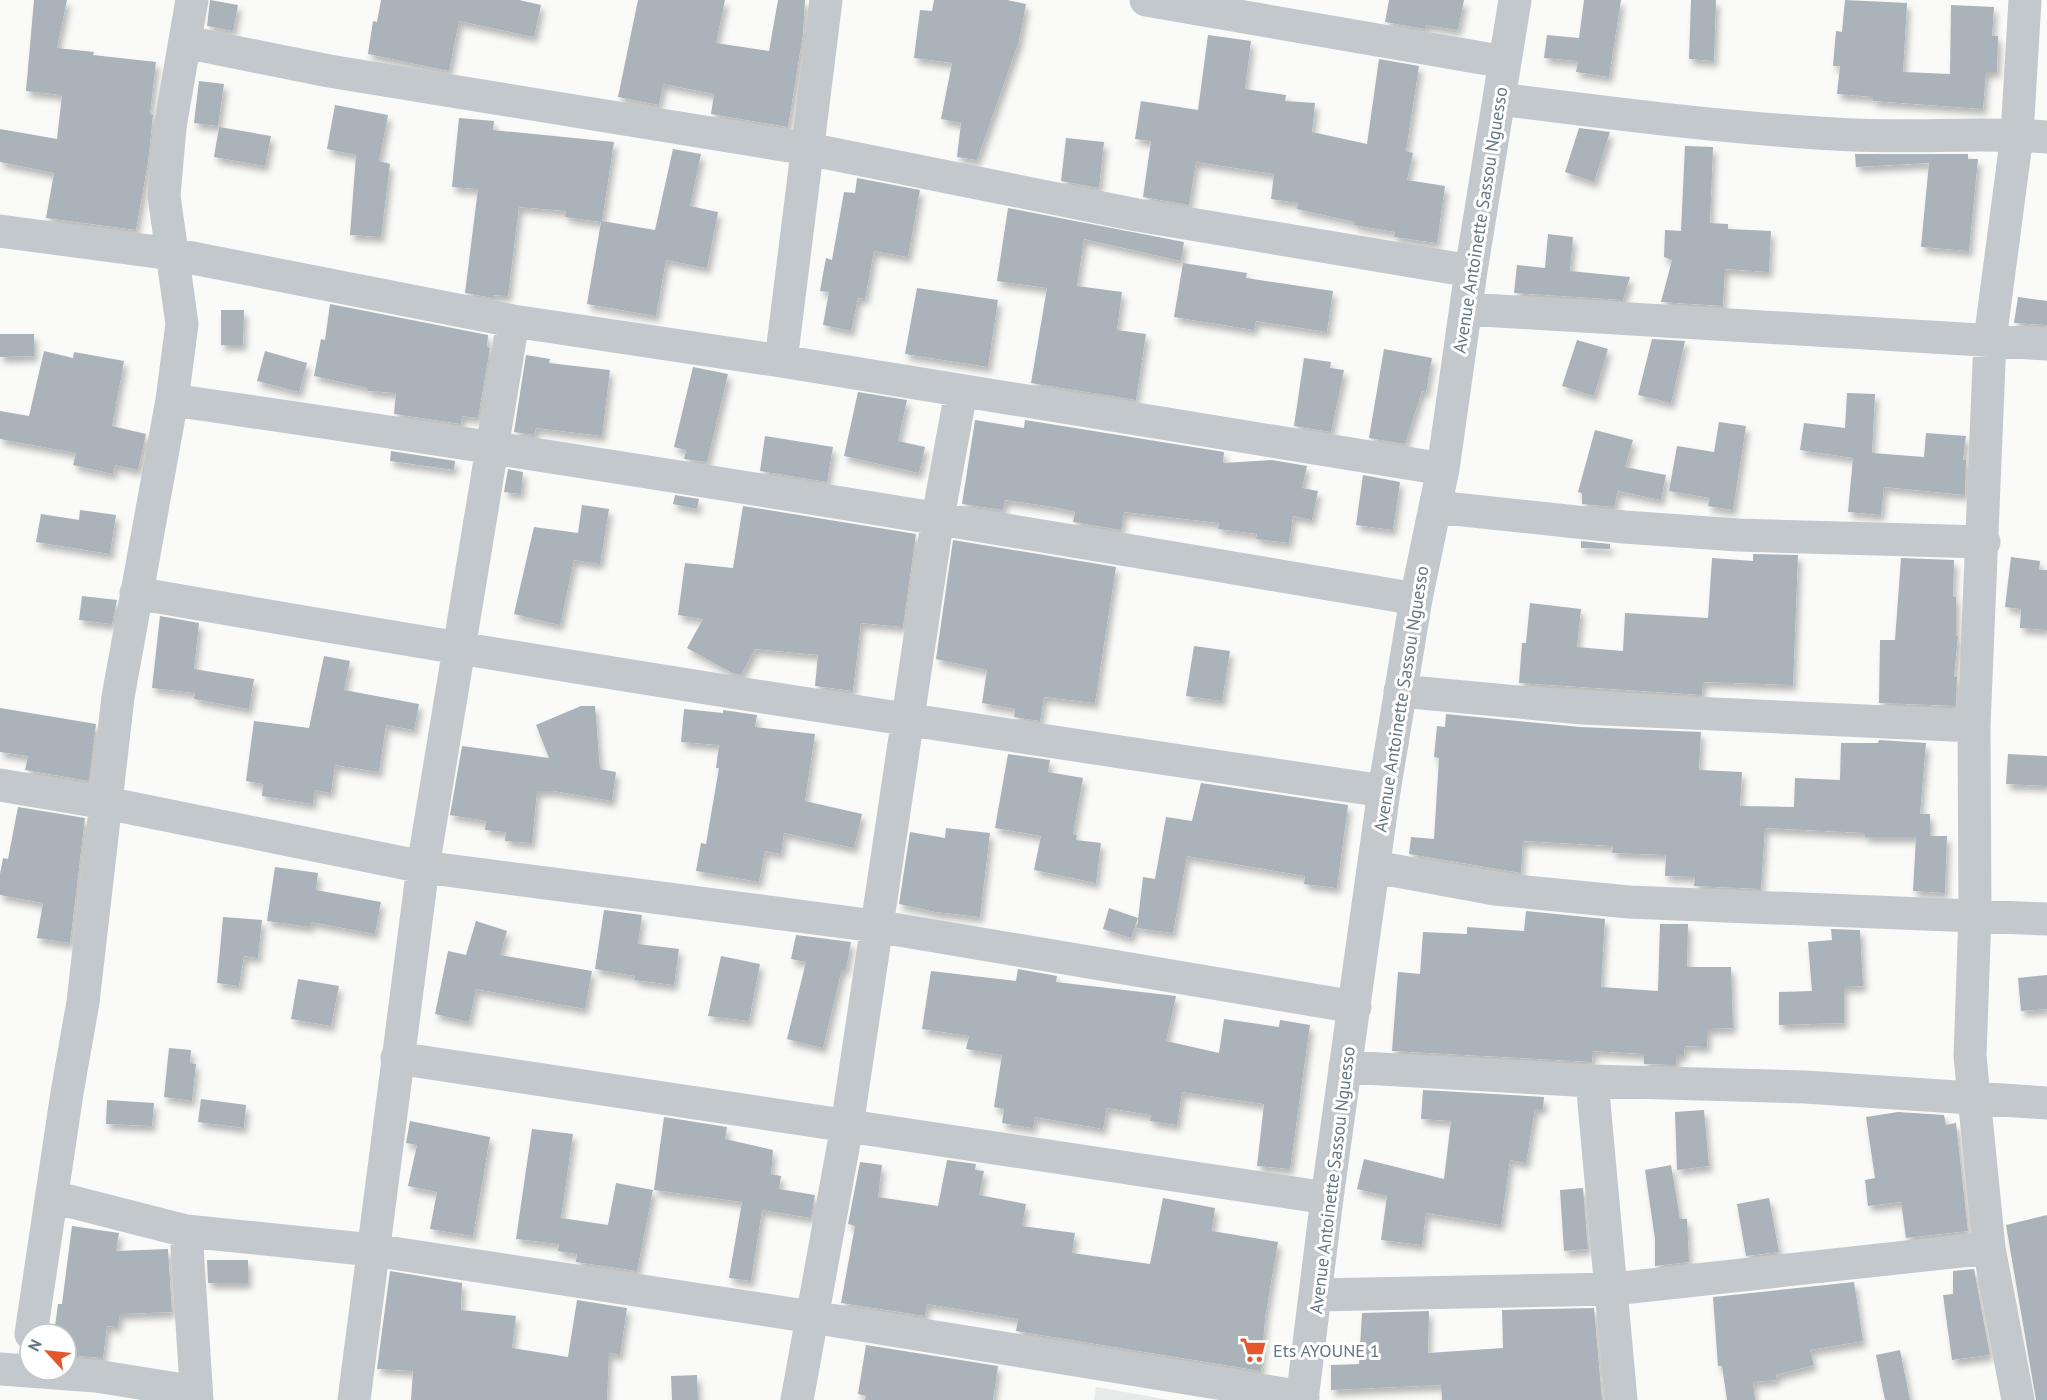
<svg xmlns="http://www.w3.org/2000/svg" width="2047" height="1400" font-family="'PT Sans',sans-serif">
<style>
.built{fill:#e8e9e9}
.building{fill:#aab3b9;filter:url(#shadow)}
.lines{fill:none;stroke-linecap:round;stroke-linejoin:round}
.minor{stroke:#c3c8cc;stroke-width:33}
.labels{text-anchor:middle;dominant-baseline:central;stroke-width:6;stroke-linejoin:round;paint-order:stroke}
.street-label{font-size:18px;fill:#657683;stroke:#fff}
.poi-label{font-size:18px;fill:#657683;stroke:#fff;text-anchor:start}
</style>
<defs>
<filter id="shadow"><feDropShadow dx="3.5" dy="6" stdDeviation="3" flood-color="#0004"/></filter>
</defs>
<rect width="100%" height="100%" fill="#fafaf8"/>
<path class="built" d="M1096 1387 1170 1400H1094Z"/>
<path class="building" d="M34 0H67L57 48 94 52 93 55 156 62 150 114 153 115 148 162 136 230 46 218 54 173 0 162V129L57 139 62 95 26 91Z
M210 0 238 5 233 31 207 26Z
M381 0H519L541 5 534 37 459 21 449 71 368 54 373 21 377 22Z
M638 0H725L716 43 769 51 778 0H805L803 34 788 127 711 114 714 94 663 84 659 105 618 97Z
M934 0H1007L1026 4 1019 41 977 160 957 157 961 123 941 119 952 63 914 58 920 10 932 11Z
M1389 0H1464L1458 30 1426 25 1425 29 1385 22Z
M1584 0H1621L1609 77 1576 72 1578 61 1544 58 1547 35 1579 38Z
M1691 0H1716L1714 61 1689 59Z
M1845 0 1907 3 1903 72 1950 74 1951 5 1994 7 1992 36H1998L1997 72H1986L1983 109 1873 101V97L1837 94 1840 66H1833L1836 31 1842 32Z
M1208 35 1251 41 1245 89 1286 95 1285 101 1315 103 1312 132 1367 144 1379 59 1419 66 1406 151 1413 153 1407 180 1445 186 1437 243 1394 237 1395 232 1354 225 1355 222 1297 209 1298 203 1271 199 1274 174 1196 162 1189 205 1143 197 1151 141 1135 139 1141 101 1198 110Z
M199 81 224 84 218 126 194 123Z
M335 105 388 115 379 161 390 164 381 237 350 235 356 155 327 149Z
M459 118 494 121 493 130 614 142 602 221 655 230 673 149 701 154 690 206 718 212 707 268 666 260 656 316 587 304 601 222 565 217 566 211 519 207 508 296 493 295V298L465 293 478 189 452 187Z
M219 127 271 136 265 166 214 157Z
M1579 128 1610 132 1594 182 1565 172Z
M1066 138 1104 142 1099 188 1061 181Z
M1685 146 1713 147 1710 223 1728 224V229L1771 231 1769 272 1725 269 1723 306 1661 302 1672 260 1664 257 1665 230 1681 231Z
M1855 154H1968V159H1978L1969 251 1921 247 1929 163 1856 167Z
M857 178 920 190 908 257 874 251 865 299 858 298 851 331 823 325 829 292 820 291 826 258 832 260 844 192 855 193Z
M1008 208 1184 242 1181 261 1084 239 1077 286 1122 292 1117 330 1146 334 1136 400 1031 383 1047 288 997 281Z
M1548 234 1573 237 1570 271 1630 277 1623 300 1514 293 1517 265 1545 268Z
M1183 263 1247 273 1246 278 1333 291 1327 332 1256 321 1254 330 1174 317Z
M917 288 998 300 988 367 905 354Z
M2018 297 2047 301V325L2014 323Z
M330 304 488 335 487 347 490 348 478 418 462 416 461 424 394 414 396 393 368 391V388L314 376 321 339 325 340Z
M221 310H244L243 345H221Z
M0 334H34V356L0 357Z
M1652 339 1685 341 1671 403 1638 395Z
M1577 340 1608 349 1594 396 1562 386Z
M1384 349 1432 358 1426 392 1422 391 1405 444 1369 438Z
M44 351 73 358 74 352 124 361 112 426 146 434 138 470 115 465 113 474 73 465 76 453 0 439V411L29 416Z
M265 351 307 363 299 392 257 381Z
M526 355 550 359 549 363 610 370 602 436 536 428 534 435 514 432Z
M1304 358 1331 362 1330 368 1344 370 1331 432 1294 426Z
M693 367 728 374 707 462 684 459 686 450 674 447Z
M858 392 907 400 898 441 925 447 919 473 844 456Z
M1847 393 1875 394 1872 453 1924 457 1926 433 1966 436 1963 460H1966L1965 495 1884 487 1881 515 1848 512 1853 458 1800 450 1804 423 1845 428Z
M975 420 1024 428 1025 420 1224 452 1223 463 1272 460 1307 466 1302 488 1318 491 1312 520 1293 516 1289 543 1256 539 1257 534 1218 529 1219 523 1124 512 1121 530 1073 522 1075 512 1054 507 1005 500 1003 510 962 504Z
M1719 422 1746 426 1733 510 1708 506 1710 498 1669 491 1677 446 1714 452Z
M1595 430 1633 440 1625 467 1666 475 1661 500 1618 491 1614 507 1582 504V493L1578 492Z
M765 436 833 447 827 482 760 471Z
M391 451 455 461 454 470 390 461Z
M508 469 523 472 521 494 504 492Z
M1363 475 1400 482 1393 530 1356 525Z
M675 495 699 499 697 509 673 504Z
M582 505 609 509 600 564 574 560 560 625 514 614 534 527 578 533Z
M743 506 916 534 903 627 861 623 853 691 815 686 818 655 755 649 741 675 732 673 687 648 703 619 678 615 685 563 733 568Z
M80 510 116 515 110 554 36 542 41 514 79 520Z
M953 540 1116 567 1095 703 1044 697 1040 721 1014 717 1015 709 982 703 987 670 936 659Z
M1581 541 1610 544V549L1581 548Z
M1753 554 1798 555 1793 685 1703 682 1702 695 1519 683 1522 643H1526L1530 603 1581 609 1577 647 1623 651 1625 613 1708 618 1712 558 1753 561Z
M2011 557 2040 561 2039 570H2047V630L2020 628 2021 609 2005 607Z
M1901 558 1954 560 1953 597H1956V636H1958L1954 677H1957L1956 706 1879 703 1880 640H1895Z
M82 596 117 600 112 624 79 620Z
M160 616 199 623 194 669 254 679 249 709 194 699 195 693 152 688Z
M1194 646 1230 651 1222 701 1186 696Z
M324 656 350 661 344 690 419 704 414 730 386 725 379 772 335 765 331 793 315 790 313 804 262 796 263 784 246 781 254 721 309 728Z
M581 706H595L600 769 616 772 612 801 554 791H537L532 843 505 841 506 832 485 830 486 821 450 815 462 746 549 758 536 725Z
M0 708 96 724 89 781 25 770 28 756 0 752Z
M684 709 723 713V710L757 715 755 727 815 734 805 801 862 814 854 848 784 833 781 854 765 851 759 882 696 871 701 843 706 844 719 768H716L719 745 681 742Z
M1446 714 1580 727 1701 732 1699 770 1742 772 1740 806 1794 807 1795 778 1840 780 1841 743H1878L1879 740 1926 743 1920 814H1930V836H1947L1945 893 1913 891 1916 837H1865V833L1765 828 1761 889 1694 886 1695 877 1665 876 1666 855 1612 853 1613 846 1523 841 1521 873 1409 854 1411 837 1434 839 1439 758 1434 757 1437 726 1445 727Z
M1008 754 1050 760 1048 772 1083 778 1073 834 1077 835 1076 840 1101 843 1096 883 1034 870 1041 836 995 828Z
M2008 754 2047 756V786L2006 784Z
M1201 783 1348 805 1337 888 1304 884 1305 876 1187 856 1173 933 1137 928 1143 877 1155 879 1166 817 1192 821Z
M18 807 85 818 70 943 37 938 43 903 0 895V874L3 858 8 859Z
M946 828 990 833 980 917 936 912 899 904 910 832 945 838Z
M275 867 318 873 316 890 381 902 375 934 311 922 310 927 267 921Z
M1109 908 1138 918 1131 938 1103 929Z
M604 910 642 915 638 944 679 949 674 985 634 980 635 976 595 969Z
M1526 911 1605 919 1601 987 1658 991 1660 924H1688L1687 967H1731L1733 1028 1708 1029 1707 1047 1685 1046 1684 1055H1677L1676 1065 1644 1064V1054L1593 1051 1592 1062 1392 1051 1398 972 1420 974 1423 932 1467 934V927L1524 931Z
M223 917 262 920 258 958 244 956 239 986 217 983Z
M476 921 507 931 500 955 592 971 585 1009 476 989 469 1022 435 1014 448 951 466 955Z
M1831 929 1860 930 1863 986 1844 987V1023L1779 1025V992L1812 991 1808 942 1832 940Z
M796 935 851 942 846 969H842L823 1048 787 1039 806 962 791 959Z
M721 956 760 964 749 1021 708 1016Z
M1018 969 1057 976 1056 982 1176 996 1166 1041 1219 1053 1224 1019 1279 1027 1280 1020 1310 1025 1290 1169 1257 1166 1264 1104 1182 1092 1177 1125 1150 1121 1151 1115 1107 1108 1103 1129 1035 1117 1033 1128 1002 1123 1004 1109 994 1107 1002 1055 966 1049 969 1036 922 1029 931 971 1016 981Z
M2047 975V1009L2021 1011 2018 978Z
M298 979 339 986 331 1026 291 1019Z
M169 1048 191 1050 190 1063 196 1064 192 1101 164 1097Z
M1423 1090 1544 1097 1543 1109H1535L1526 1163 1510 1160 1501 1225 1426 1213 1422 1245 1381 1240 1387 1196 1357 1189 1364 1159 1444 1179 1451 1121 1421 1119Z
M201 1099 246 1105 244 1128 198 1122Z
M107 1100 154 1103 152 1126 106 1124Z
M1704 1110 1709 1166 1677 1170 1675 1112Z
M1898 1112 1944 1115 1946 1125 1956 1123 1968 1231 1906 1238 1901 1202 1868 1206 1865 1180 1875 1178 1866 1117Z
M664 1117 727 1127 725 1139 773 1150 771 1174 781 1176 779 1189 815 1195 811 1218 762 1210 751 1281 729 1278 742 1202 654 1190Z
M410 1121 490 1137 473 1236 430 1229 437 1192 408 1186 417 1145 406 1143Z
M532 1129 573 1134 561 1218 608 1225 616 1183 653 1190 637 1271 576 1262 577 1254 558 1251 559 1244 516 1239Z
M947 1160 976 1164 975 1170 984 1171 979 1195 1026 1204 1022 1226 1075 1233 1072 1253 1150 1264 1163 1198 1215 1208 1212 1231 1278 1242 1265 1318 1261 1371 1016 1331 1018 1319 927 1304 925 1316 841 1303 855 1226 848 1224 860 1162 882 1165 878 1197 938 1206Z
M1671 1165 1680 1219H1687L1689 1262 1655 1266V1239L1645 1170Z
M1583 1188 1588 1249 1564 1251 1560 1190Z
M1769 1198 1779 1252 1746 1256 1737 1204Z
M2047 1215V1400H2036L2006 1225Z
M72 1226 119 1233 116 1251 168 1249 172 1312 120 1314 118 1327 107 1326 103 1358 66 1355V1334H54L58 1304H62Z
M207 1260H248V1283H208Z
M1974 1269 1990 1355 1952 1360 1943 1295 1953 1294V1271Z
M390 1271 462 1283 461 1310 516 1316 512 1348 568 1357 577 1300 627 1308 620 1355 609 1353 607 1400H411L413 1371 377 1369Z
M1854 1282 1863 1341 1810 1350 1814 1365 1776 1375 1777 1380 1753 1382 1755 1400H1727L1722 1366H1718L1713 1297Z
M1594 1308 1602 1400H1442L1441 1385 1331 1390V1365L1359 1364 1362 1313 1429 1311 1428 1353 1503 1348 1502 1310Z
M866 1345 998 1366 993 1400H865L866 1396 858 1394Z
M1900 1350 1910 1400H1885L1876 1355Z
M697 1375 698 1400H672L671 1376Z"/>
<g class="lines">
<path class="minor" d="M1146 0 1505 62
M185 42 329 71 808 149 1137 215 1471 271
M1499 99C1616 114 1733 129 1852 135 1917 138 1982 132 2047 137
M0 231 172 254 513 321 781 361 1443 469
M1466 309 2047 344
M781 361 826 0
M172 400C588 460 1002 528 1416 599
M1435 507 1624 527 1738 535 1984 542
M136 593C551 666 967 730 1384 791
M1400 691 1582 708 1974 726
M0 785 106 803 423 867 875 926 1355 1007
M1375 867 1495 889 1629 902 2047 919
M397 1058 1327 1198
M1345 1067 1592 1081 1805 1087 2047 1103
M1592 1081 1621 1400
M53 1197 186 1231 373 1250 812 1317 1303 1397
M186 1231 197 1400
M1317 1295 1613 1289 1989 1248
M31 1334 67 1093 83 1002 118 697 172 400 182 324 164 196 170 127 192 0
M0 1369 96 1376 196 1392
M354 1400 423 867 513 321
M797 1400 847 1126 938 517 961 392
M1302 1400 1327 1198 1384 791 1416 599 1443 469 1471 271 1515 0
M2018 1400 1989 1248 1970 1056 1975 914 1974 726 1990 340 2017 135 2025 0"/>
</g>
<defs>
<g id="supermarket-bare" transform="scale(2.07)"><path d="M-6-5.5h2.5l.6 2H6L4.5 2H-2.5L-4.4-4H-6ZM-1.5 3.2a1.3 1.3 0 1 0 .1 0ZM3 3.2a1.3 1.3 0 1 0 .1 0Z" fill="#e4572e" stroke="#fff" stroke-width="2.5" paint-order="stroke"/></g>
</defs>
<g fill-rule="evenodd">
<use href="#supermarket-bare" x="1253" y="1350"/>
</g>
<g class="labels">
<g class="street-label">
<text transform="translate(1480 220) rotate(-81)">Avenue Antoinette Sassou Nguesso</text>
<text transform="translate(1401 699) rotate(-81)">Avenue Antoinette Sassou Nguesso</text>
<text transform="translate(1332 1180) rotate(-83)">Avenue Antoinette Sassou Nguesso</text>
</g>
<g class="poi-label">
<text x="1273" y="1350">Ets AYOUNE 1</text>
</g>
</g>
<g transform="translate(48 1352) rotate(297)"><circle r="28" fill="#ffffff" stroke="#c1c8cd" stroke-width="1.5"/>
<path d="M0-4.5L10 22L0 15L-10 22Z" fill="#e4572e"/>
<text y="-9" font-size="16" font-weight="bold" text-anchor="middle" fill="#657683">N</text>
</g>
</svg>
